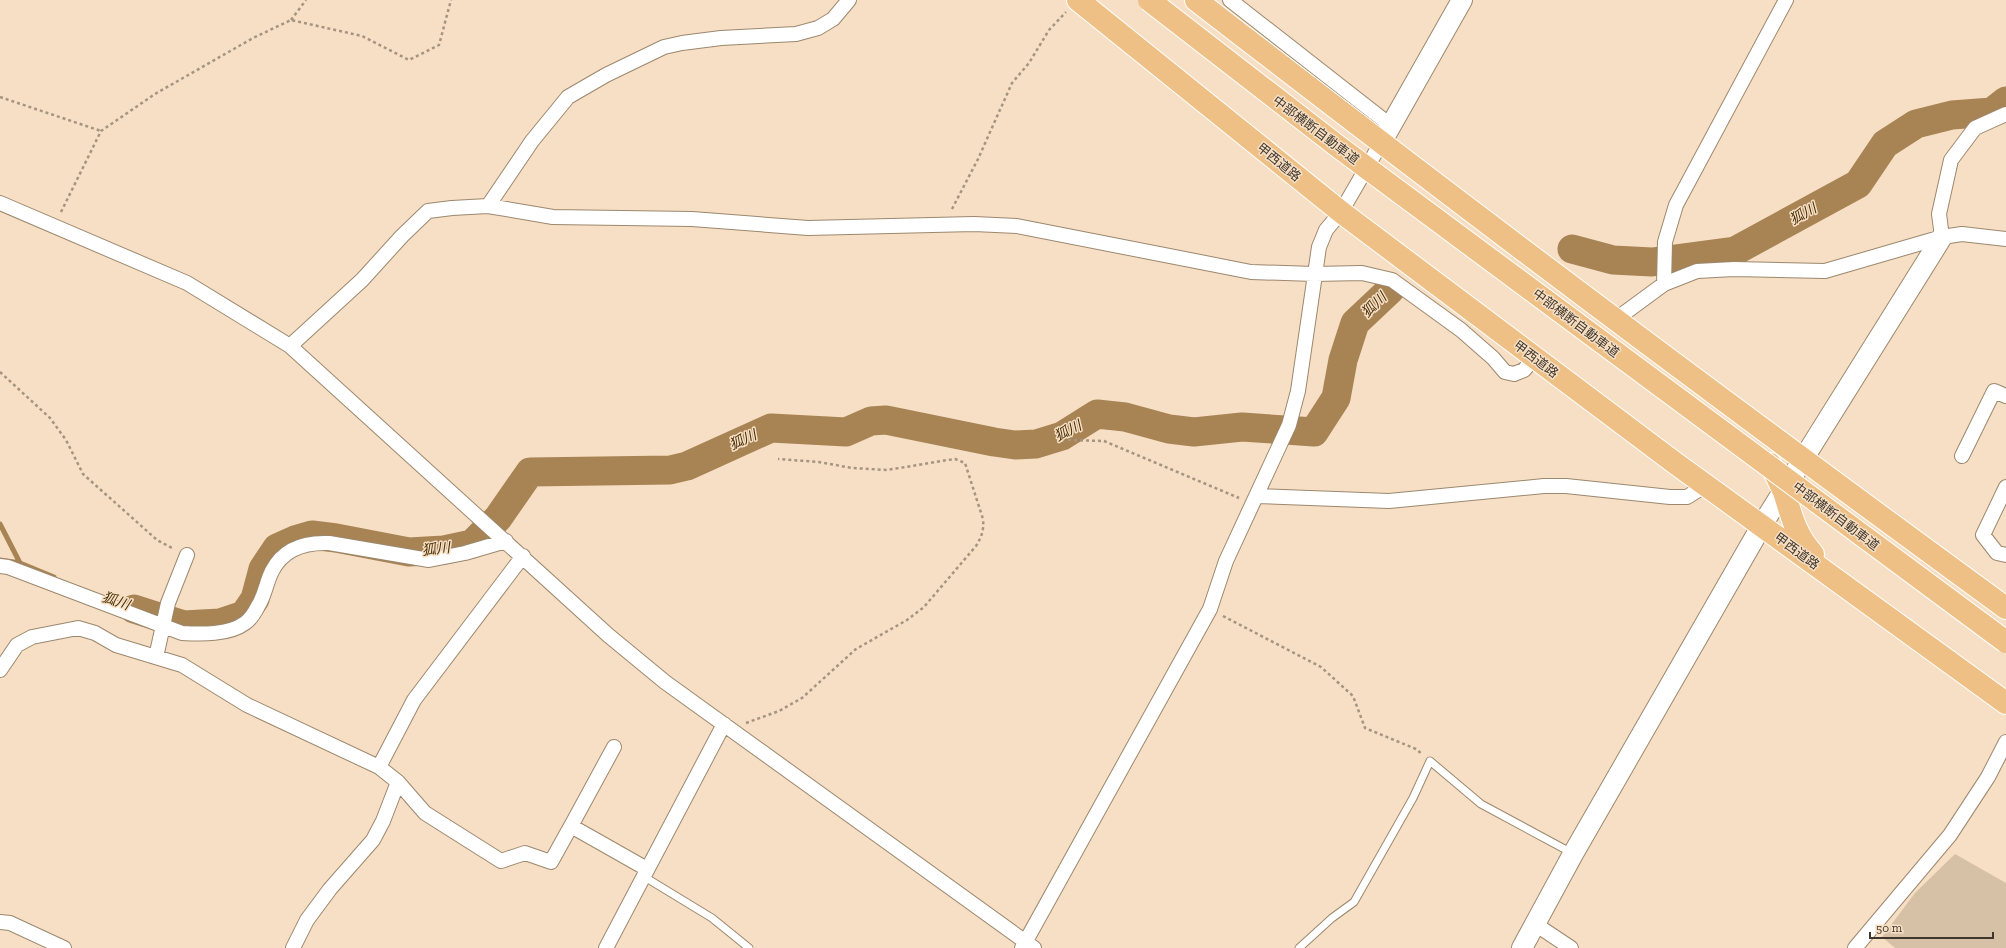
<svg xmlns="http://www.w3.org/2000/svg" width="2006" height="948" font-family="'Zilla Slab','Noto Sans JP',serif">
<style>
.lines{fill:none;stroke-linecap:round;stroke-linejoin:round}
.stream{stroke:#a88354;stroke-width:5}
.river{stroke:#a88354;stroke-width:29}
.building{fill:#d7c1a6}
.lane-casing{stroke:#9c886e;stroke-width:9}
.street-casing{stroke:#9c886e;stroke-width:16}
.secondary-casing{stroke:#9c886e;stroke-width:22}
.highway-casing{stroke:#fff;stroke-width:24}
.path{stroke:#a59480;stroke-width:2.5;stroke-dasharray:3 3;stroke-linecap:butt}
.lane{stroke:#fff;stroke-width:7}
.street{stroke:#fff;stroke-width:14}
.secondary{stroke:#fff;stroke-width:20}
.highway{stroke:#eec085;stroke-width:22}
.highway-bridge-casing{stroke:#fff;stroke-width:24;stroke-linecap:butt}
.highway-bridge{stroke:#eec085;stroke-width:22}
.labels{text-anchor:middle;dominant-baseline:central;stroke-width:3;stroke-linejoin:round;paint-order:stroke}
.street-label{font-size:13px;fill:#40372c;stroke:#f6dfc4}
.water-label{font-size:14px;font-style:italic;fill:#472d04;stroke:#f6dfc4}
</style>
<rect width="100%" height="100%" fill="#f6dfc4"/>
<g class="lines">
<path class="stream" d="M0 524 20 563
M0 560 20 563 54 577"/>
<path class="river" d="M1572 249 1613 260 1652 262 1735 251 1858 184 1885 144 1916 124 1952 115 1992 112 2006 101
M134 609 184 625 220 623 244 615 255 599 263 569 277 548 295 540 312 535 336 538 409 552 444 550 472 544 498 518 530 472 670 470 687 466 771 428 846 432 871 421 886 420 994 442 1015 445 1036 444 1062 436 1097 414 1125 417 1169 429 1194 432 1242 427 1314 432 1336 398 1343 360 1355 323 1390 290"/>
</g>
<path class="building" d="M1955 854 2006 883V948H1895L1882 937 1915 893Z"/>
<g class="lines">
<g class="lane-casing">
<path id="lane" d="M643 876 712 918 749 948
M1299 948 1332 918 1354 902 1413 798 1430 761 1481 804 1572 853"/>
</g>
<g class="street-casing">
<path id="street" d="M1230 0 1390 125
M0 203 187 283 290 346 608 635 665 682 1034 948
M488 206 532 141 568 97 606 75 664 47 682 43 721 38 796 34 818 28 833 19 849 0
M1942 237 1939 214 1951 160 1975 128 2006 114
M1664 284 1665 242 1676 205 1786 0
M1615 320 1664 284 1697 271 1734 269 1825 271 1942 237 1962 234 2006 239
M290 346 362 280 402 236 428 211 452 208 488 206 553 217 692 219 808 228 974 224 1017 226 1251 272 1314 274 1362 273 1392 280 1461 330 1493 358 1505 372 1514 374 1524 370 1535 357
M1962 456 1994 391 2006 396
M2006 487 1983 535 1997 553 2006 555
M1256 496 1389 501 1544 486H1566L1670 497H1687L1706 485
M0 566 8 567 182 633C201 634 229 635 245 623 251 619 255 612 258 606 265 595 266 583 272 571 283 549 305 542 329 543L429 560 465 553 506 541
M156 657 168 603 187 555
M0 670 17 645 32 637 78 628 95 633 116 645 182 665 247 705 379 767 398 782 425 813 501 861 525 853 551 862 571 826 647 869
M379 767 414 700 523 556
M571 826 614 747
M0 922 10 923 64 948
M1535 924 1571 948
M293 948 307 920 330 889 373 840 383 821 398 782
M606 948 724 724
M1022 948 1210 609 1226 561 1289 425 1298 391 1319 247 1326 230 1341 212 1381 143
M1855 948 1950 835 1988 777 2006 742"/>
</g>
<g class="secondary-casing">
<path id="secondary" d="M1381 143 1462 0
M1522 948 1573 854 1762 525 1942 237"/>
</g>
<g class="highway-casing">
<path id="highway" d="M1078 0 1341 212 1675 463 2006 703
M1196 0C1463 207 1733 409 2006 608
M1770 464C1775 473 1780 483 1784 492 1792 517 1795 534 1813 554"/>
</g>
<path class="path" d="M291 20 306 0
M0 97 101 131
M952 209 978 159 1012 83 1029 63 1049 30 1066 12
M61 212 101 131 155 94 253 38 291 20 362 36 409 60 439 45 451 0
M0 372 50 418 66 440 83 474 157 540 174 549
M1068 440 1104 441 1239 498
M1223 616 1321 667 1353 696 1365 728 1416 749 1422 754
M746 723 779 711 802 698 856 649 907 620 924 607 976 546C982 536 984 530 983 519L965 463 955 459 948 460 887 470 852 468 819 462 778 459"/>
<use href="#lane" class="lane"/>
<use href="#street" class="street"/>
<use href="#secondary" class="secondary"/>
<use href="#highway" class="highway"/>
<g class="highway-bridge-casing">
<path id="highway-bridge" d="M1149 0 1340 148 2006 642"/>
</g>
<use href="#highway-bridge" class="highway-bridge"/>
</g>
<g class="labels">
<g class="street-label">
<text transform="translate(1316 130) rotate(37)">中部横断自動車道</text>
<text transform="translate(1279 162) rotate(39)">甲西道路</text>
<text transform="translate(1576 323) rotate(37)">中部横断自動車道</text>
<text transform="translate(1536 359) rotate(37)">甲西道路</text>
<text transform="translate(1836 516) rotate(37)">中部横断自動車道</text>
<text transform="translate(1797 551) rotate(36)">甲西道路</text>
</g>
<g class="water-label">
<text transform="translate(1803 214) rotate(-29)">狐川</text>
<text transform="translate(1374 305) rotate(-44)">狐川</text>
<text transform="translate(1068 431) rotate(-27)">狐川</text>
<text transform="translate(743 440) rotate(-24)">狐川</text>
<text transform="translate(436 549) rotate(-6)">狐川</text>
<text transform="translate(116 601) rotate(19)">狐川</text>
</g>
</g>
<path d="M1870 932v6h123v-6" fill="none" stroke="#40372c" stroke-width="2"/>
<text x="1876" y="932" font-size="12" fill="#40372c" stroke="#f6dfc4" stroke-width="3" paint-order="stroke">50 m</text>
</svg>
